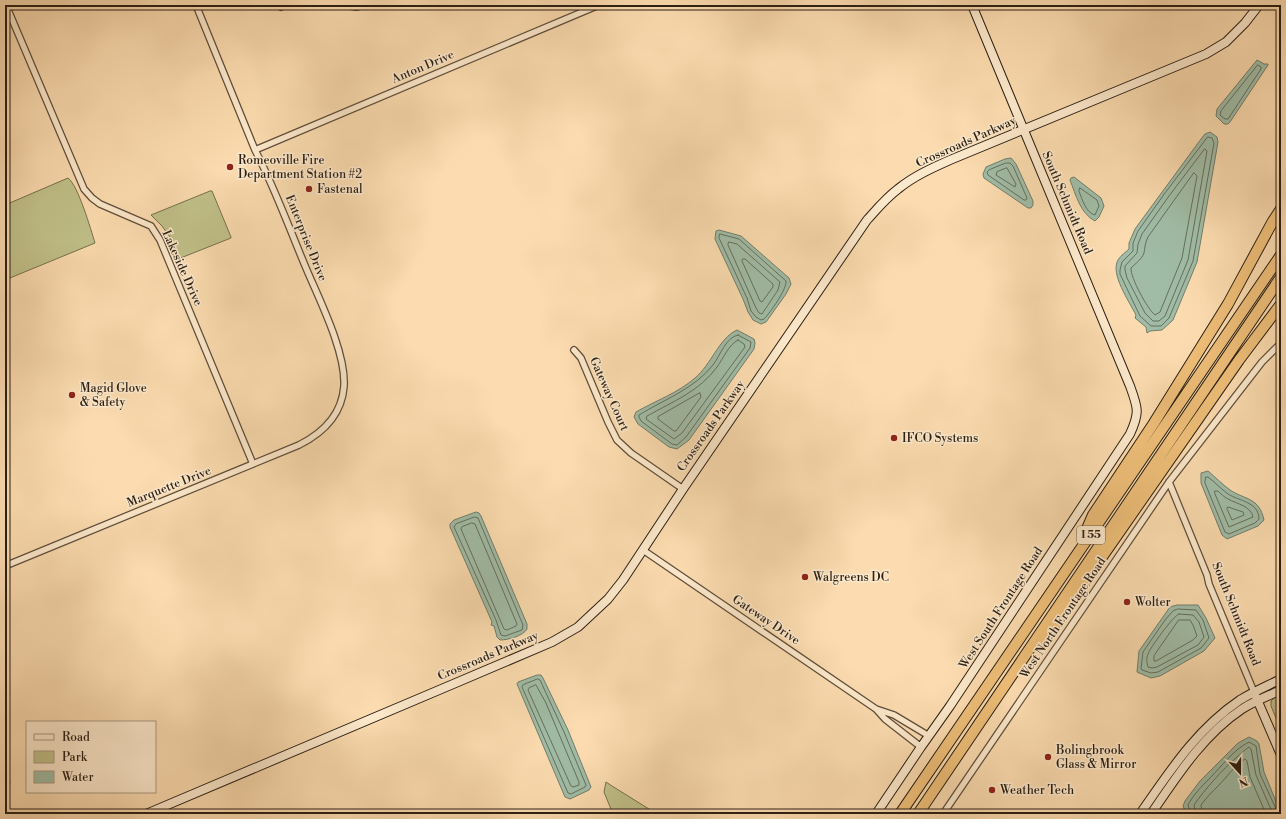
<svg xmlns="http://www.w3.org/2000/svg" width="1286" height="819" font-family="'Libre Bodoni',serif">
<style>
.green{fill:#c1c089;stroke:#76704e}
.water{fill:#a0bca6;stroke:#717d6c}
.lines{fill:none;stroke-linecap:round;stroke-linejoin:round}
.shore{stroke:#666e5d;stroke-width:1}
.street-casing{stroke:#5f4e3b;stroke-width:8}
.secondary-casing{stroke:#2b1f14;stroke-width:10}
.highway-casing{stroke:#2b1f14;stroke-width:12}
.street{stroke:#fce8cb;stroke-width:5.5}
.secondary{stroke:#fce8cb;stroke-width:8}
.highway{stroke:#eebe78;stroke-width:10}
.poi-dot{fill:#8f2418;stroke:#fce8cb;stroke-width:1.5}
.labels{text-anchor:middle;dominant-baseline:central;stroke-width:3;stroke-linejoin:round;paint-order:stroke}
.shield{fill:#fce8cb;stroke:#6a5b4b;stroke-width:1}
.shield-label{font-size:11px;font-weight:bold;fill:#2b1f14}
.street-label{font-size:12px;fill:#2b1f14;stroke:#fce8cb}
.poi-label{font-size:12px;fill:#2b1f14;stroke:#fce8cb;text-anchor:start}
</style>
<rect width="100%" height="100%" fill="#fbdbaf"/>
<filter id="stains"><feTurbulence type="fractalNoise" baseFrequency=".005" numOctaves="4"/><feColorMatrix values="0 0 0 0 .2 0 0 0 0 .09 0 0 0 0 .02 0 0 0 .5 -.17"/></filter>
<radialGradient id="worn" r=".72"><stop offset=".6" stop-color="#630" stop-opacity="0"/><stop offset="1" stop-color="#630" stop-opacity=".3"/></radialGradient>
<path class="green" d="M68 178C78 185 91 230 95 243L5 280V205Z
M210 191H212L231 237V238L178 259 170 237 162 226 151 215Z
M1281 694V730L1271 706V701L1273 699Z
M606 782 612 786 657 814H613L604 792Z"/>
<path class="water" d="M1257 60 1264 64H1268V65L1230 122 1228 124H1224L1216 116 1217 109Z
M1210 132 1217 137 1218 142 1197 262 1173 320 1162 330 1150 331 1147 333 1146 327 1135 318 1136 315C1129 301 1110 274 1118 260 1121 255 1126 252 1129 249V243L1135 229 1201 139 1205 134Z
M1011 158 1016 164 1033 201V205L1031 208H1028L984 178 983 174 986 167 1005 159Z
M1074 177 1101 198 1104 206 1099 217 1095 221C1080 213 1076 195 1070 180L1071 178Z
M719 230 741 236 789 278 791 284 786 294 766 322 761 324 753 320 748 312 743 299 715 239 716 231Z
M737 330 754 339 755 343 754 349 689 440 677 449 669 447 638 424 634 417 636 412C655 401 678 393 695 378 711 365 719 338 737 330Z
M1208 471C1215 477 1222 484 1230 490 1245 500 1259 497 1264 520L1258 526 1227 539 1222 535 1201 483V473Z
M476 512 479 513 481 516 527 624V629C523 636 508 640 500 640L497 637 494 626 491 625 492 622 450 527V524L454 520Z
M1177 605H1198L1206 618 1215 638 1204 651 1160 676 1151 678 1137 672 1139 651 1170 607Z
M537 675H541L543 678 568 730 591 787 589 790 570 799 565 797 517 684 518 682Z
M1249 737 1257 741 1259 744 1264 772 1281 814H1190L1185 811 1183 806 1185 801 1200 781 1238 743Z
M5 769 10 783 9 786 5 789Z"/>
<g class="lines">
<path class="shore" d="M1258 65 1261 67V69L1228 119H1225L1220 115 1221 111Z
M1208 137 1212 138 1214 143 1193 261 1169 318 1161 326H1151L1140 316 1120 274V270L1122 262 1133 251V243L1138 231 1165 193Z
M1205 149 1207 151 1188 260 1165 316 1159 321H1153L1145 313 1127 278 1125 270V266L1137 253 1138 244 1142 234 1169 196Z
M1006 163H1010L1013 166 1027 198 1026 200H1024L988 175 987 172 989 170Z
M1007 168 1016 184 1015 187 996 175 997 172Z
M1194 173 1197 176 1182 258 1160 312 1155 315C1148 310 1130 277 1131 268 1136 263 1142 259 1144 253 1145 247 1145 243 1148 237Z
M1080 188 1097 200 1099 206 1095 215C1086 213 1082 199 1079 191Z
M720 234 739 239 786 281C787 289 770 313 764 319L761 320 756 317 751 311 747 298 719 238Z
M729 242 737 244 780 282 778 290 762 314 759 313 756 308 728 245Z
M743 259H745L773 284V287L762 302 760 301 742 261Z
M738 335 751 342 750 348 686 437 677 445 672 444 641 421 639 417V415C665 399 694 389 713 365 720 356 726 337 738 335Z
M738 340 744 344 745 347 682 433 674 439 646 419 647 416C672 402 700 391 717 367 723 359 729 344 738 340Z
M700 393 701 397 676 431H674L658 419V417Z
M1206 477H1208C1215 482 1221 489 1228 494 1239 501 1259 502 1259 519L1255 523 1229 534 1225 532 1205 483Z
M1215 491H1218C1221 494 1224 497 1228 499 1237 504 1251 506 1253 517L1229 527 1215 494Z
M1228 507 1243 512 1244 515 1232 520 1227 509Z
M475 517 478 518 523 625 522 630 505 636 501 635 496 620 454 527 456 524Z
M472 523 475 524 517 624 516 626 507 630 504 629 461 529 462 527Z
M1178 609 1196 610 1203 620 1209 638 1201 648 1158 672 1151 673 1142 670 1141 668 1143 652 1165 620 1173 611Z
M1179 614 1193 615 1199 622 1204 637 1198 645 1157 667 1152 668 1148 667C1147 663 1146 658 1148 654 1150 648 1173 616 1179 614Z
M1179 620H1190L1193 625 1197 636 1193 640 1156 661H1154V656Z
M538 679 540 680 564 732 586 785 585 787 571 794 568 793 522 687 523 685Z
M536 685 546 703 579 782V785L573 787 571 786 528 690 529 688Z
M1191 814 1188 805C1193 795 1202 786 1210 778 1222 766 1233 750 1249 742L1256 746 1260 774 1276 809 1281 812
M1196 814 1194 805C1206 788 1221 771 1237 757 1241 754 1244 750 1249 747L1251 749 1256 775 1273 814
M1202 814 1201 805C1206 798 1212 792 1218 786 1227 777 1234 766 1245 759L1247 761 1250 777 1266 814"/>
<g class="street-casing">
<path id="street" d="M6 5 84 189 92 198 100 204 151 226 160 240 253 464
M343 5 357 7 364 5
M281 7 284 5
M255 150 599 5
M574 350 581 358 608 422 617 440 631 453 683 489
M1169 482 1207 575 1209 584 1254 692
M643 550 876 709 885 719 921 747
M5 566 299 445C323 433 342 414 344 386 346 352 319 299 306 268 289 228 275 188 255 150L196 5
M876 709 894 715 929 736
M943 814 1169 482 1262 362 1281 343"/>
</g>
<g class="secondary-casing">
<path id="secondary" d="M1256 697 1281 755
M146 814 458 682 552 642 578 627 608 599 623 580 683 489 867 220C877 209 886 198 898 189 914 176 932 168 950 160L1206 54 1226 42 1245 23 1259 5
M876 814 921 747 950 706 1130 434C1140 412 1138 408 1130 386L972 5
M1140 814C1170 771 1196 730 1240 700 1253 692 1267 686 1281 679
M1151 814C1177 776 1203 735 1242 709 1254 701 1268 696 1281 690"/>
</g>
<g class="highway-casing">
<path id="highway" d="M1083 538 1093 515 1154 423 1228 304 1273 221 1281 209
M1036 646 1047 636 1239 360 1281 304
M900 814 1281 255
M918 814 1281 277"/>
</g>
<use href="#street" class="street"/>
<use href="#secondary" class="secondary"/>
<use href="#highway" class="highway"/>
</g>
<g class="poi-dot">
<circle cx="230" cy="167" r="4"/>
<circle cx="309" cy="189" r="4"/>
<circle cx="72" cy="395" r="4"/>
<circle cx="894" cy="438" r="4"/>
<circle cx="805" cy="577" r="4"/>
<circle cx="1127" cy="602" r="4"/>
<circle cx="1048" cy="757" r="4"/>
<circle cx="992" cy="790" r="4"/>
</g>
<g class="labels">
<rect class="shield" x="1077" y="526" width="28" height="18" rx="3"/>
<g class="shield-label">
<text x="1091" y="535">I 55</text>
</g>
<g class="street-label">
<text transform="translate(423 67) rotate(-23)">Anton Drive</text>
<text transform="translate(966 142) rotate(-24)">Crossroads Parkway</text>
<text transform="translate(1067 203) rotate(67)">South Schmidt Road</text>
<text transform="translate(306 238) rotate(68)">Enterprise Drive</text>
<text transform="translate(182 268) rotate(66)">Lakeside Drive</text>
<text transform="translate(609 394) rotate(66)">Gateway Court</text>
<text transform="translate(711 426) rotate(-55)">Crossroads Parkway</text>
<text transform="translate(169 487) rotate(-22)">Marquette Drive</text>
<text transform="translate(1001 608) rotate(-57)">West South Frontage Road</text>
<text transform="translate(1236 614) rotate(68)">South Schmidt Road</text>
<text transform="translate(1063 618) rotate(-56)">West North Frontage Road</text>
<text transform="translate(766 620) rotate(34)">Gateway Drive</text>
<text transform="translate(488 656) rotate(-23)">Crossroads Parkway</text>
</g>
<g class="poi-label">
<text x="238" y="160">Romeoville Fire<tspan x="238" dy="14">Department Station #2</tspan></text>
<text x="317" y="189">Fastenal</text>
<text x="80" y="388">Magid Glove<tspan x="80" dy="14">&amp; Safety</tspan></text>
<text x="902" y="438">IFCO Systems</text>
<text x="813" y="577">Walgreens DC</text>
<text x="1135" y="602">Wolter</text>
<text x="1056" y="750">Bolingbrook<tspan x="1056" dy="14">Glass &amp; Mirror</tspan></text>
<text x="1000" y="790">Weather Tech</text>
</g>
</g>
<rect width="1286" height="819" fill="none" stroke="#fbdbaf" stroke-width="20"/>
<rect x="6" y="6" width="1274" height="807" fill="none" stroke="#2b1f14" stroke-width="2"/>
<rect x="10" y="10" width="1266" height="799" fill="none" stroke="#2b1f14"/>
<rect x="26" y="721" width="130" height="72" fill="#fce8cb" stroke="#a89882"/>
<rect x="34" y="734" width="20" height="6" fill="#fce8cb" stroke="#a89882"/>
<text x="62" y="741" font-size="12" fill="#2b1f14">Road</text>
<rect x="34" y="751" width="20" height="12" fill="#c1c089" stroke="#a89882"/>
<text x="62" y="761" font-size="12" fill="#2b1f14">Park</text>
<rect x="34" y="771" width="20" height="12" fill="#a0bca6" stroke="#a89882"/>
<text x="62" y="781" font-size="12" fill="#2b1f14">Water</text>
<g transform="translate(1240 773) rotate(159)" stroke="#fce8cb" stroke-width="3" paint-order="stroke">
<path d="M0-3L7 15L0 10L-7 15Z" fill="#2b1f14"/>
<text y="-6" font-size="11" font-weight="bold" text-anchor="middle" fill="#2b1f14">N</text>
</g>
<rect width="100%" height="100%" filter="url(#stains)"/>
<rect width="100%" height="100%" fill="url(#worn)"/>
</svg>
